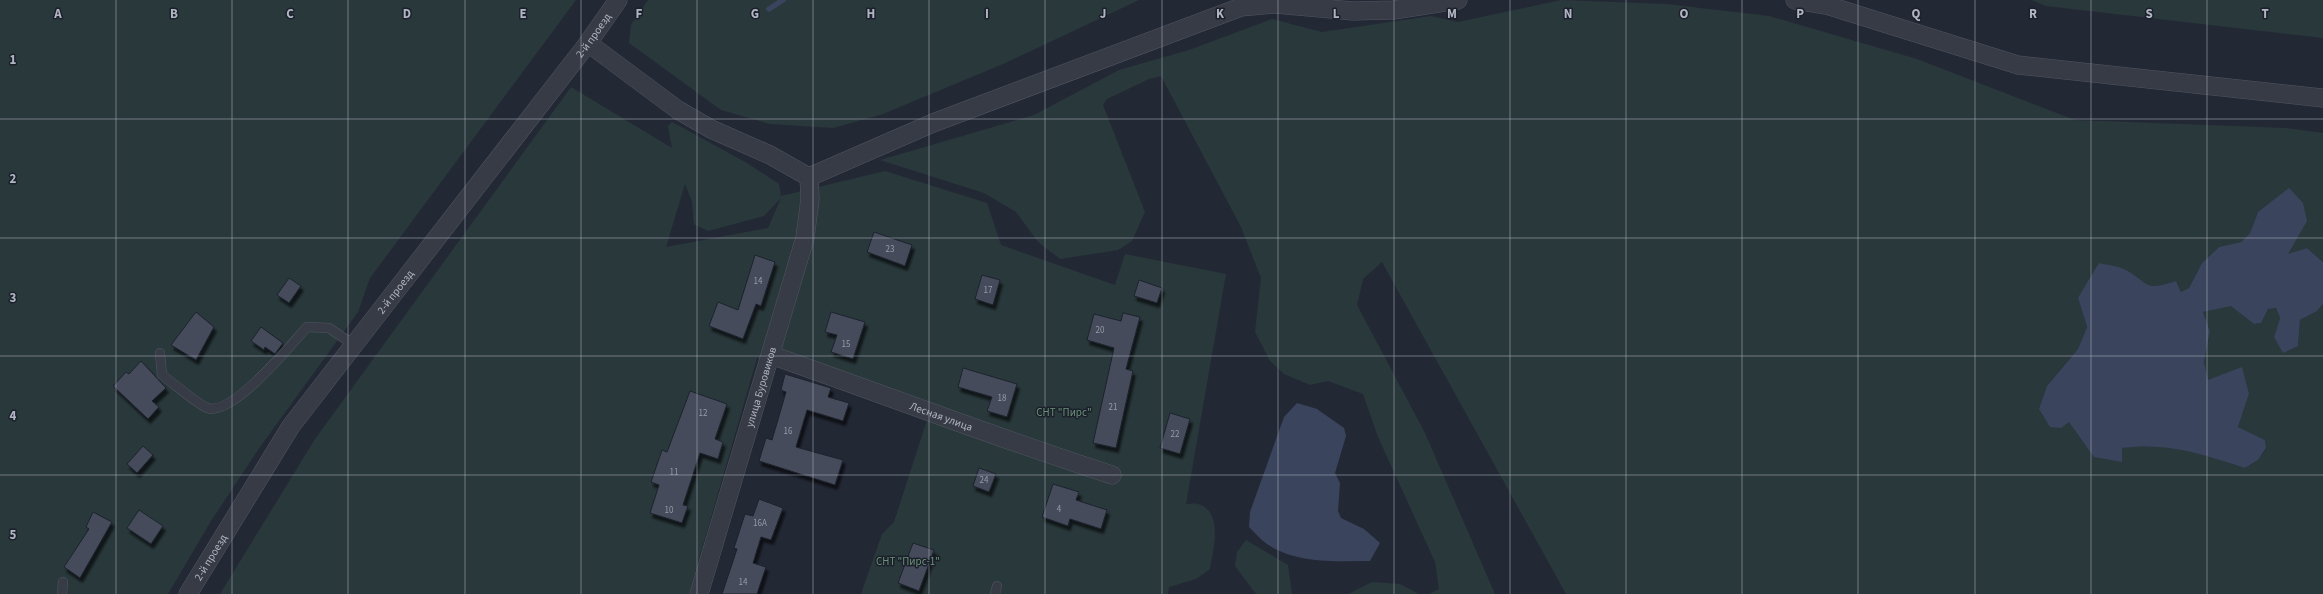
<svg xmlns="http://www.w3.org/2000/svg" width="2323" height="594" font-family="'Source Sans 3',sans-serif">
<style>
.green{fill:#29383b;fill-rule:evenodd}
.water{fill:#3a445d}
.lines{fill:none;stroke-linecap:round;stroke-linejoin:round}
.stream{stroke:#3a445d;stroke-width:5.5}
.building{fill:#444b5a;stroke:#1d222d;filter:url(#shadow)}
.service-casing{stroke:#515561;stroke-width:10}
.minor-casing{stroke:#515561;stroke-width:19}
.service{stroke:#363b46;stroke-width:9}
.minor{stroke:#363b46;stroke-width:18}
.grid{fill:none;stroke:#b1b5c3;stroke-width:1;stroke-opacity:0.55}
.labels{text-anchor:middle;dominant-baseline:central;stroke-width:3;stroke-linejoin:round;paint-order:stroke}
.number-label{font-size:9px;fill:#969aa9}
.street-label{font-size:11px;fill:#b1b5c3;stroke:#1b202b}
.park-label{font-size:11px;fill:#6b9178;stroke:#1b202b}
.grid-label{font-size:13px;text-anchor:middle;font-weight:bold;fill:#b1b5c3;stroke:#1b202b;stroke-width:3;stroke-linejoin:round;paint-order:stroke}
</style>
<defs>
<filter id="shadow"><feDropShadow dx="2.5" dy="4.5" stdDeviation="1" flood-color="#0009"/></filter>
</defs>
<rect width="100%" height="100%" fill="#232835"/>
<path class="green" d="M0 0H576L370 278 358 312 260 447 211 521 168 594H0Z
M648 0H1139L1003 64 883 114 833 128 770 124 721 110 629 43 631 25Z
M1561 0 1666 4 1769 16 1917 59 2075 120 2286 128 2323 133V262L2307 248 2288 255 2258 212 2250 233 2241 242 2219 247 2202 263 2189 288 2181 292 2176 281C2149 290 2147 287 2125 270L2078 298 2087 327 2078 349 2047 386 2069 422 2122 462 2121 448C2169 442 2200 453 2245 468L2258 460 2266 449 2265 440 2238 427 2249 394 2208 381 2204 362 2210 331 2203 312 2231 305 2254 324 2261 323 2268 309 2276 308 2280 318 2274 337 2298 346 2300 320 2317 311 2323 304V594H1566L1382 262 1363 279 1357 305 1425 433 1495 594H1429L1439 589 1435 562 1378 437 1363 394 1328 381 1310 385 1284 374 1270 361 1255 332 1261 278 1241 227 1161 76 1149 79 1107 99 1103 105 1145 212 1132 241 1118 250 1060 259 1038 242 1016 212 984 193 880 160 1034 115 1119 70 1189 50 1272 19 1322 32 1431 16 1458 22Z
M2032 0H2323V38L2046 6Z
M571 87 672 148 668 126 672 122 747 163 779 184 781 196 885 171 987 203 1001 245 1115 285 1125 254 1226 274 1186 504C1190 504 1195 503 1198 504 1224 512 1213 550 1210 569L1196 579 1169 587 1168 594H861L882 534 894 522 928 417 757 358 689 594H220L315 439ZM685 184 692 202 694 224 708 231 764 216 781 198 768 228 666 247Z
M1246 540 1288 565 1292 594H1256L1235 566 1237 552Z
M1372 582 1400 584 1419 594H1348Z"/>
<path class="water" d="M2289 188 2303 203 2307 221 2288 254 2307 248 2323 262V304L2317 311 2300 320 2298 346 2283 353 2274 337 2280 318 2276 308 2268 309 2261 323 2254 324 2231 306 2203 312 2210 331 2204 362 2208 380 2242 367 2249 394 2238 427 2265 440 2266 448 2258 460 2245 468C2202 454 2168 442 2122 448V462L2094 457 2069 422 2061 428 2050 427 2039 409 2047 386 2078 349 2087 327 2078 298 2099 263C2107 265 2118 266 2126 270 2151 285 2144 291 2176 281L2181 292 2189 288 2202 263 2219 247 2241 242 2250 233 2258 212Z
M1297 403 1317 409 1344 428 1346 436 1335 473 1340 483 1338 511 1341 518 1364 529 1380 543 1370 561C1335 561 1297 564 1267 544 1260 539 1254 532 1249 527L1250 512 1284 417Z"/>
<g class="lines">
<path class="stream" d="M769 9 783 0"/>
</g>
<path class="building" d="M874 232 912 245 905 266 867 252Z
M755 255 775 262 761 306 756 304 743 339 709 326 718 302 738 310Z
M982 275 1000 280 993 305 975 299Z
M289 278 301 286 289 303 277 295Z
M1139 280 1162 288 1157 303 1134 296Z
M196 312 214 327 196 360 171 345Z
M831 312 865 322 853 359 831 352 837 335 825 332Z
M1123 313 1140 317 1126 369 1133 371 1116 448 1093 443 1114 348 1087 340 1094 314 1121 321Z
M261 327 283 343 275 354 265 347 264 350 251 341Z
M141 361 166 388 152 401 159 407 148 419 113 386 126 372 129 374Z
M963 368 1017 384 1007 417 987 411 992 397 958 387Z
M785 374 831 388 828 397 849 403 843 421 807 410 796 447 843 460 835 485 759 461 766 438 772 440 786 392 781 390Z
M690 391 727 404 715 439 723 442 718 459 700 453 683 505 688 506 682 523 650 513 659 485 651 482 662 450 667 452Z
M1170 413 1190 419 1180 454 1160 448Z
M143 446 153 455 137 473 127 464Z
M979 468 996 474 989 492 973 486Z
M1053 484 1079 492 1076 500 1107 510 1101 529 1070 519 1068 526 1042 517Z
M759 499 783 508 771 540 761 537 753 563 766 567 757 594H722L737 549 734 548 745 514 753 516Z
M139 510 163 526 151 544 127 528Z
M93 512 112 522 80 578 64 567 89 529 86 527Z
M913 543 934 550 919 591 898 583Z"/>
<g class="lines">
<g class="service-casing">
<path id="service" d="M160 353 162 375C173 383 196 403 207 408 232 417 291 345 307 327L329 328 354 345
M62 594 63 582
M995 594 997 586"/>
</g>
<g class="minor-casing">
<g id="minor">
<path d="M1795 0 1826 5 2018 65 2323 98"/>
<path d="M588 43 678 110 711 129 770 155 809 177"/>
<path d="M809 177 933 123 1241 7 1275 4 1353 11 1394 10 1458 0"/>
<path id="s1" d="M771 355C885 395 997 438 1112 475"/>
<path id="s2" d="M188 594 291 426 588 43 618 0"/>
<path id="s3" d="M699 594 805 238 810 199 809 177"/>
</g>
</g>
<use href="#service" class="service"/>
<use href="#minor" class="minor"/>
</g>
<path class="grid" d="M116 0V594M232 0V594M348 0V594M465 0V594M581 0V594M697 0V594M813 0V594M929 0V594M1045 0V594M1162 0V594M1278 0V594M1394 0V594M1510 0V594M1626 0V594M1742 0V594M1858 0V594M1975 0V594M2091 0V594M2207 0V594M0 119H2323M0 238H2323M0 356H2323M0 475H2323"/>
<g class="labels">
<g class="number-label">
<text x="890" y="249">23</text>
<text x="758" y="281">14</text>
<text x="988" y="290">17</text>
<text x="1100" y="330">20</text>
<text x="846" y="344">15</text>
<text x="1002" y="398">18</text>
<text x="1113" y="407">21</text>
<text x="703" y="413">12</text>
<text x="788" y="431">16</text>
<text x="1175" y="434">22</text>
<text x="674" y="472">11</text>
<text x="984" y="480">24</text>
<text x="1059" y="509">4</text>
<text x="669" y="510">10</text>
<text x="760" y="523">16А</text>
<text x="743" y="582">14</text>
</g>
<g class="street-label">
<text stroke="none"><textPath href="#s2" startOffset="691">2-й проезд</textPath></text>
<text stroke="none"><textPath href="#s2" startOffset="367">2-й проезд</textPath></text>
<text stroke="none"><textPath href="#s3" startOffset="216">улица Буровиков</textPath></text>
<text stroke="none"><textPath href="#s1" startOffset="181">Лесная улица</textPath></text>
<text stroke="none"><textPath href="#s2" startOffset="43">2-й проезд</textPath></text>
</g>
<g class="park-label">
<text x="1064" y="412">СНТ "Пирс"</text>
<text x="908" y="561">СНТ "Пирс-1"</text>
</g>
</g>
<g class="grid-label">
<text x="58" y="18">A</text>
<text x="174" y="18">B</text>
<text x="290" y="18">C</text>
<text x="407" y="18">D</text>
<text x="523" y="18">E</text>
<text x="639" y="18">F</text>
<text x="755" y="18">G</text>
<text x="871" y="18">H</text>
<text x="987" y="18">I</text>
<text x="1103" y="18">J</text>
<text x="1220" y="18">K</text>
<text x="1336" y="18">L</text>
<text x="1452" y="18">M</text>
<text x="1568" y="18">N</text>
<text x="1684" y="18">O</text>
<text x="1800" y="18">P</text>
<text x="1916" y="18">Q</text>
<text x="2033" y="18">R</text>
<text x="2149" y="18">S</text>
<text x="2265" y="18">T</text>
<text x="13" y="64">1</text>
<text x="13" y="183">2</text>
<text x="13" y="302">3</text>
<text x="13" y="420">4</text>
<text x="13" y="539">5</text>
</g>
</svg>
